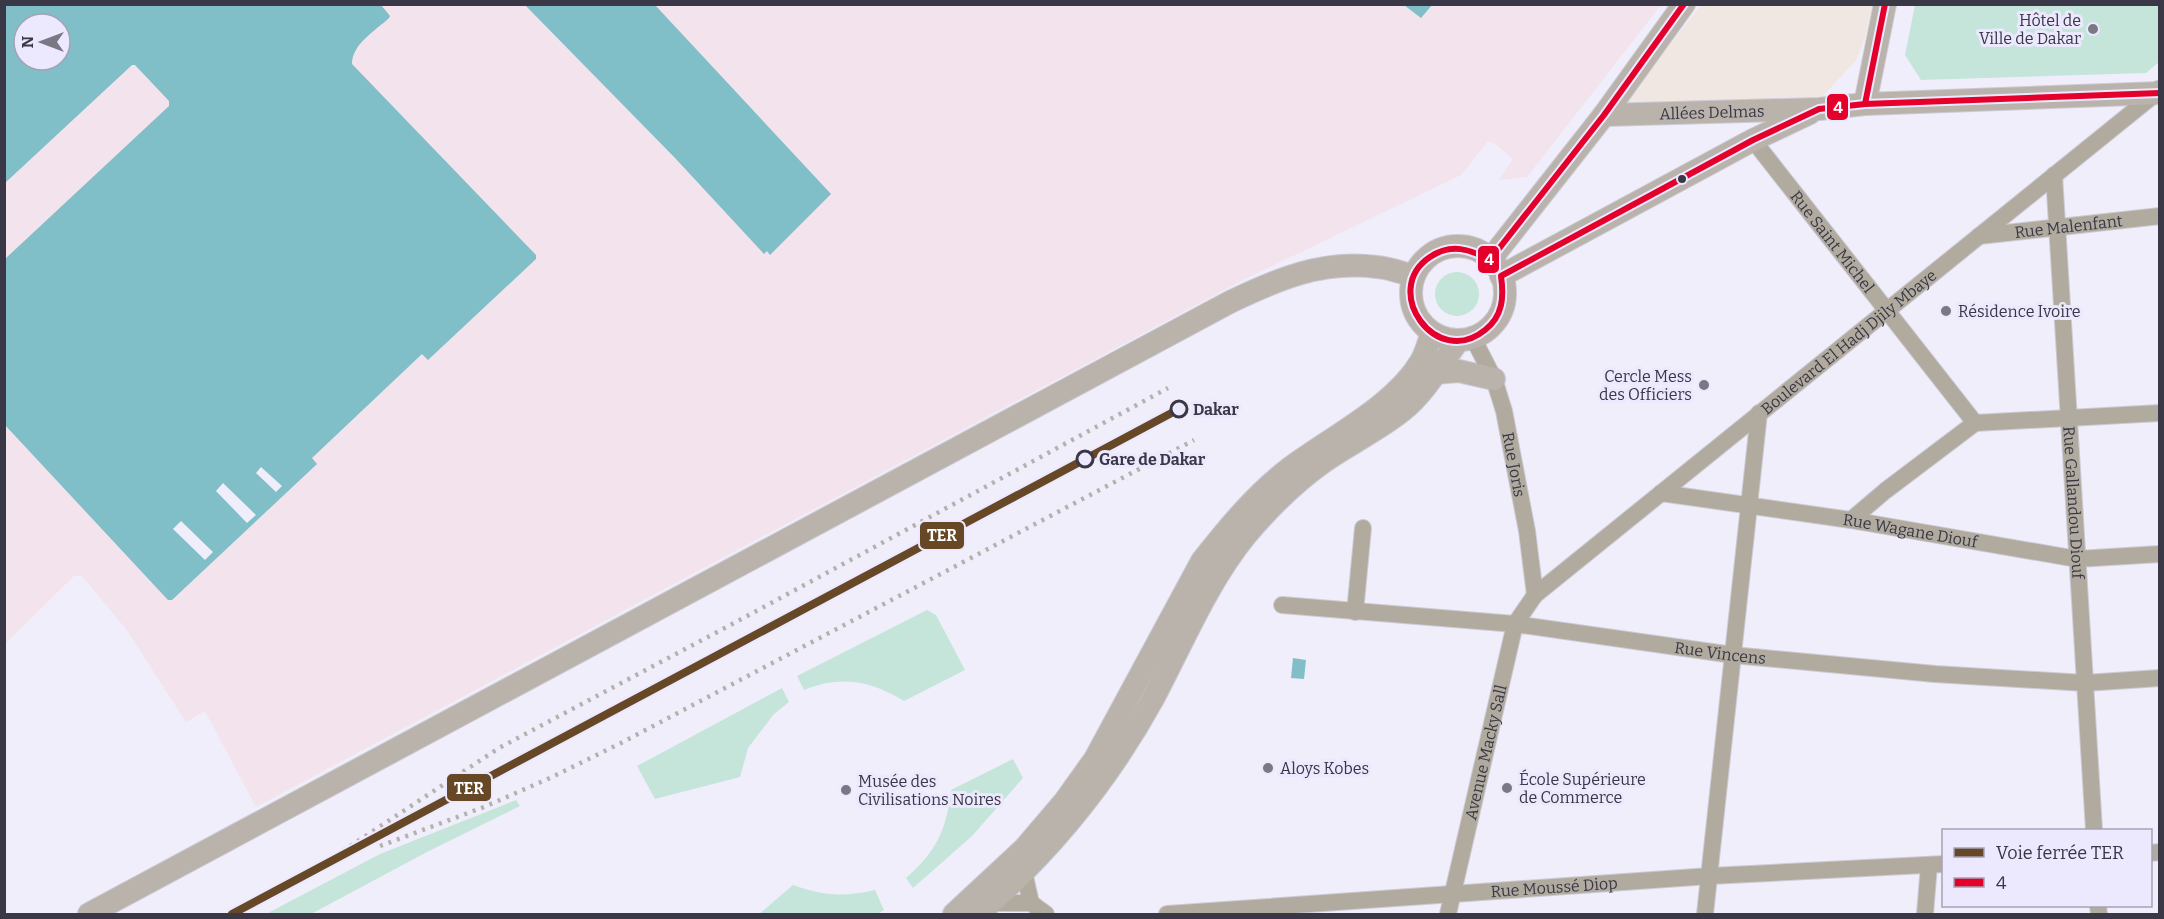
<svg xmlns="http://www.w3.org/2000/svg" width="2164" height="919" font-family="Bitter,serif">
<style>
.commercial{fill:#f0e6e2}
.industrial{fill:#f2e3ec;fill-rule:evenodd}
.green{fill:#c5e5da}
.water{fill:#80bec8;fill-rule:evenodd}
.pier{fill:#f0eefa}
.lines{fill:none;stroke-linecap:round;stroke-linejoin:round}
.street-casing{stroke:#cccad5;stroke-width:18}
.secondary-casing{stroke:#cccad5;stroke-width:24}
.street{stroke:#b1ab9f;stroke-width:16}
.secondary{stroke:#b9b3ac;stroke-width:22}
.rail{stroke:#b4b1af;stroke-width:4.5;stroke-dasharray:3 6;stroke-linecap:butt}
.bus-1-casing{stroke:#ece9ff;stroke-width:10}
.bus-1{stroke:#e4002b;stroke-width:6}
.rail-1-casing{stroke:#ece9ff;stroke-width:12}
.rail-1{stroke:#664827;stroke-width:8}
.poi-dot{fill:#7a7885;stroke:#ece9ff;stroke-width:2}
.bus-dot{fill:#3a3846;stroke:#ece9ff;stroke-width:2}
.stop-dot{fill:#ece9ff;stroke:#3a3846;stroke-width:3}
.labels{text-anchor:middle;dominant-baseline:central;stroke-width:6;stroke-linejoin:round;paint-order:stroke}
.poi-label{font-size:16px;fill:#3a3846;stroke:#ece9ff;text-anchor:start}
.street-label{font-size:16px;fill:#3a3846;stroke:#ece9ff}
.stop-label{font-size:16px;font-weight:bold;fill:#3a3846;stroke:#ece9ff;text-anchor:start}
.line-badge{stroke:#ece9ff;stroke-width:2}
.badge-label{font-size:16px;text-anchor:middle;font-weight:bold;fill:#fff}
</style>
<rect width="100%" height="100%" fill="#f0eefa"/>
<path class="commercial" d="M1701 5H1872L1865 37 1857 59 1823 96 1809 100 1622 106Z"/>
<path class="industrial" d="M5 5H1661L1527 177 1499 180 1513 159 1494 143 1488 141 1461 175 1245 279 256 807 205 711 186 722 126 629 82 576H74L5 644ZM24 24H60V60H24Z"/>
<path class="green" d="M1915 5H2159V62L2146 73 1921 80 1905 55Z
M1435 294a22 22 0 1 1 44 0a22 22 0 1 1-44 0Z
M927 610 936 615 965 670 904 701C871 681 841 675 804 690L797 676Z
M782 688 789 702 774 714 748 748 740 777 655 799 637 766Z
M1013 759 1023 778 972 836 913 888 906 878C936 852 947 829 951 790Z
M516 800 520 806 427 852 311 914H266L380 854Z
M793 885C824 896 844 897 875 890L884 910 877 914H759Z"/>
<path class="water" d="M5 5H381L390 16 389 18C375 31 352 44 352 64L536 255V259L428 360 422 354 312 458 317 464 172 600H168L4 424 5 259 169 106V101L135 65H132L5 183ZM24 24H60V60H24Z
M525 5H655L831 194 770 255 767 251 764 254 676 159Z
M1404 5H1432L1421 18Z
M1293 658 1306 660 1304 679 1291 678Z"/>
<path class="pier" d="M261 467 282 486 276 492 256 473Z
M223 483 256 515 247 523 216 491Z
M181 521 213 552 205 560 173 529Z"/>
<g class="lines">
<g class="street-casing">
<g id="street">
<path id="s1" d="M1753 140 1975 423"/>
<path id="s2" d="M2054 175 2094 830"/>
<path id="s3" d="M1979 236 2160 216"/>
<path id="s4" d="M1473 338 1494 379 1504 411 1527 531 1535 595"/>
<path d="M1975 423 2160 413"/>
<path id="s5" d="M1661 493 1851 520 2077 559 2160 554"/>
<path d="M1851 520 1885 491 1975 423"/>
<path id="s6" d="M1282 605 1515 624 1733 655 1935 674 2085 683 2160 678"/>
<path d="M1355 612 1363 528"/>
<path d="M2150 853 2160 852"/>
<path d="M1024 872 1031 903"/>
<path d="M991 903H1031L1046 914"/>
<path d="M2098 906 2099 914"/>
<path id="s7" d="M1167 914 1710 876 1944 864"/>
<path id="s8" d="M1448 914 1515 624 1535 595 2155 94 2158 89"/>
<path d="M1705 914 1759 413"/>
<path d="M1925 914 1929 865"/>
</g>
</g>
<g class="secondary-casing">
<g id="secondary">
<path d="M1865 104 1885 4"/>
<path id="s9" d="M1604 115 1819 109 1865 104 2160 93"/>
<circle cx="1458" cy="293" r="47"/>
<path d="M1490 260 1604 115 1684 4"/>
<path d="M1501 276 1753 140 1810 113"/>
<path d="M1434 373 1459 371 1494 379"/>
<path d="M89 914 1230 302C1278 279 1322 260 1377 267 1390 268 1402 273 1414 276"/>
<path d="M954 914 1025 848 1065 801 1095 759 1202 561C1228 528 1256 494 1290 468 1330 438 1394 406 1420 363 1426 354 1428 343 1432 333"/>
<path d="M978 914C1049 853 1109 779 1154 697 1183 642 1207 583 1246 535 1268 509 1294 483 1322 463 1347 445 1377 431 1402 411 1425 393 1441 364 1458 341"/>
</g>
</g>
<use href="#street" class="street"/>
<use href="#secondary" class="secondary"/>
<path class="rail" d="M380 846 484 807 550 778 621 743 1194 440
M320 866 499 748 736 622 1168 388"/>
<g class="bus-1-casing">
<path id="bus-1" d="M1684 4 1604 115 1490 260C1470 249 1451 243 1430 257 1380 290 1436 370 1485 330 1503 316 1504 297 1501 276L1753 140 1819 109 1865 104 2160 93
M1865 104 1885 4"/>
</g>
<use href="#bus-1" class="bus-1"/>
<g class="rail-1-casing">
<path id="rail-1" d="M232 914 1179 409"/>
</g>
<use href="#rail-1" class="rail-1"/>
</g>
<g class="poi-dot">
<circle cx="2093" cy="29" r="6"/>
<circle cx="1946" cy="311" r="6"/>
<circle cx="1704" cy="385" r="6"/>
<circle cx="1268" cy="768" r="6"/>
<circle cx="1507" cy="788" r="6"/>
<circle cx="846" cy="790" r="6"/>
</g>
<circle class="bus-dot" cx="1682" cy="179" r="5"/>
<g class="stop-dot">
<circle cx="1179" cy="409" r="8"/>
<circle cx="1085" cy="459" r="8"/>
</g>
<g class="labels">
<g class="poi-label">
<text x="2081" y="20" text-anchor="end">Hôtel de<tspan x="2081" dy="18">Ville de Dakar</tspan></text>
<text x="1958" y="311">Résidence Ivoire</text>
<text x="1692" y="376" text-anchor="end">Cercle Mess<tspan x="1692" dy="18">des Officiers</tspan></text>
<text x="1280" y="768">Aloys Kobes</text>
<text x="1519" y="779">École Supérieure<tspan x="1519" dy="18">de Commerce</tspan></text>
<text x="858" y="781">Musée des<tspan x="858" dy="18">Civilisations Noires</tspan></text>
</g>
<g class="street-label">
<text stroke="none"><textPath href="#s9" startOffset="108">Allées Delmas</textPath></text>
<text stroke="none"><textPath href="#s3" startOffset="90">Rue Malenfant</textPath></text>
<text stroke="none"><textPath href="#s1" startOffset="129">Rue Saint Michel</textPath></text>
<text stroke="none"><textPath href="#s8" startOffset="736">Boulevard El Hadj Djily Mbaye</textPath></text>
<text stroke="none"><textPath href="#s4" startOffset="134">Rue Joris</textPath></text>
<text stroke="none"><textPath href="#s2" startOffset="328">Rue Gallandou Diouf</textPath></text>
<text stroke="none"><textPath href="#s5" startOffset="252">Rue Wagane Diouf</textPath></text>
<text stroke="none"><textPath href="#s6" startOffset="441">Rue Vincens</textPath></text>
<text stroke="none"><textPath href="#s8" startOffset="166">Avenue Macky Sall</textPath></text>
<text stroke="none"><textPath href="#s7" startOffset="388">Rue Moussé Diop</textPath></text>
</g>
<g class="stop-label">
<text x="1193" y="409">Dakar</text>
<text x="1099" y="459">Gare de Dakar</text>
</g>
</g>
<g class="line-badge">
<rect x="1826" y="93" width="23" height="28" rx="6" fill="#e4002b"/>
<rect x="1477" y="245" width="23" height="29" rx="6" fill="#e4002b"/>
<rect x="919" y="521" width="46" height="29" rx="6" fill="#664827"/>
<rect x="446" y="773" width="46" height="29" rx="6" fill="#664827"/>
</g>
<g class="badge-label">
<text x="1838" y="113">4</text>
<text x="1489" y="265">4</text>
<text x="942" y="541">TER</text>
<text x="469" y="794">TER</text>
</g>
<rect width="2164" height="919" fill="none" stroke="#3a3846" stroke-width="12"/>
<rect x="1942" y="829" width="210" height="78" fill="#ece9ff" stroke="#a5a2b5" stroke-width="1.5"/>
<rect x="1954" y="848" width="30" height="9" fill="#664827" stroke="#a5a2b5" stroke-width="1.5"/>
<text x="1996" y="859" font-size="18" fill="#3a3846">Voie ferrée TER</text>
<rect x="1954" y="878" width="30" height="9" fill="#e4002b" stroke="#a5a2b5" stroke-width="1.5"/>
<text x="1996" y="889" font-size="18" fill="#3a3846">4</text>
<g transform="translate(42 42) rotate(270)"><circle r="28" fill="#ece9ff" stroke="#a5a2b5" stroke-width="1.5"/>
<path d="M0-4.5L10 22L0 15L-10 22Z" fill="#7a7885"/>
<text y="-9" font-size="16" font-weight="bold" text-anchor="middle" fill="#3a3846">N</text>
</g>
</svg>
